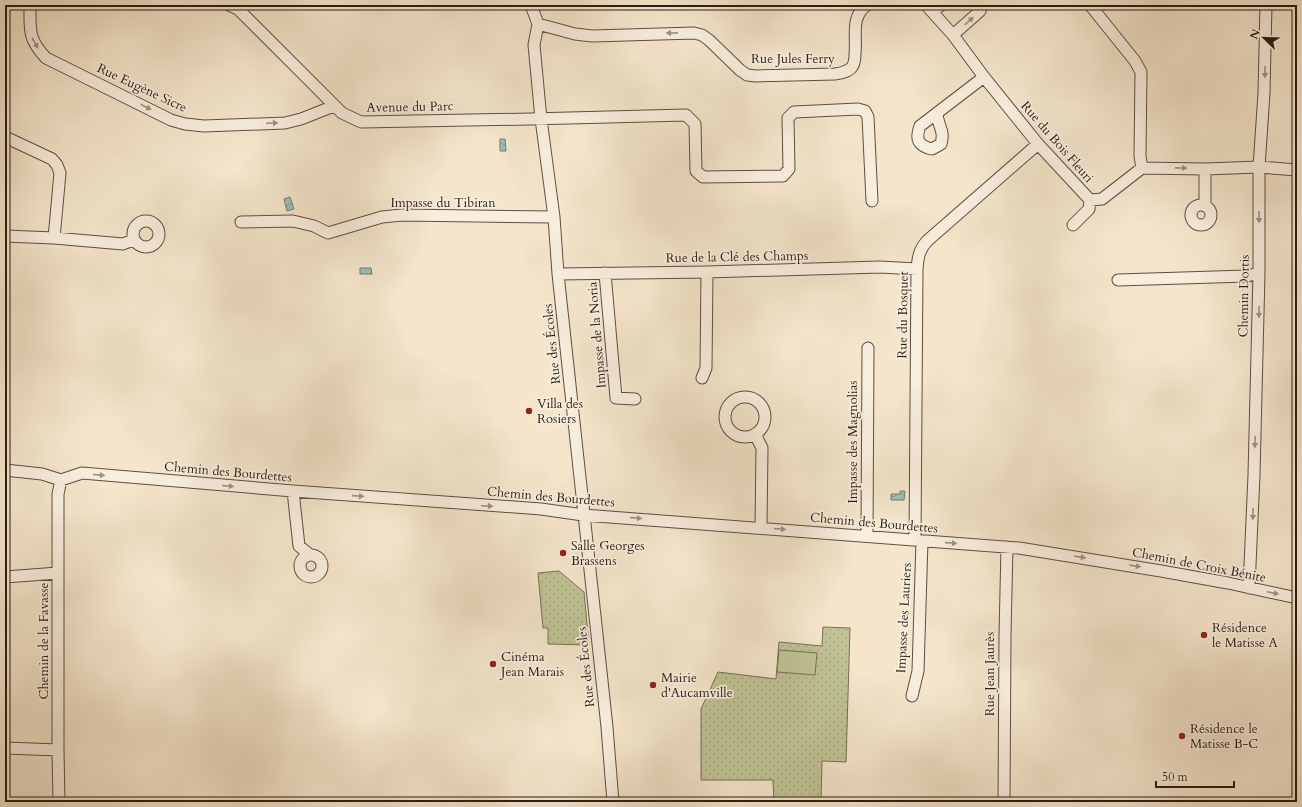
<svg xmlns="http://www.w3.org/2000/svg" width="1302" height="807" font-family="Cardo,serif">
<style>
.grass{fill:url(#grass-dots);stroke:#757054}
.pitch{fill:#bfc395;stroke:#757054}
.water{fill:url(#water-waves);stroke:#6f7e75}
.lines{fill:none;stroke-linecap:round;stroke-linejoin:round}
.minor-casing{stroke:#5d4e42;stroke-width:13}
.minor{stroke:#f8eedd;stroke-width:11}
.oneway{fill:#9c9083}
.poi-dot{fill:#8f2418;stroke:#f8eedd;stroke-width:1.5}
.labels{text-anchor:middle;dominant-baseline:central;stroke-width:3.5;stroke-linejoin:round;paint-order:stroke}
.street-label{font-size:13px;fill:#2b1c14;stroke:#f8eedd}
.poi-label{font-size:13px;fill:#2b1c14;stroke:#f8eedd;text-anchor:start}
</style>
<defs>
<pattern id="grass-dots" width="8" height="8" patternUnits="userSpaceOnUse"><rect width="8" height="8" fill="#bfc395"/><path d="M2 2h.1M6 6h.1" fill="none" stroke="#a4a780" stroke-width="1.8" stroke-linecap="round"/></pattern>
<pattern id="water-waves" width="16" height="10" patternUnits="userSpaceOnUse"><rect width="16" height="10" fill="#9cbfb5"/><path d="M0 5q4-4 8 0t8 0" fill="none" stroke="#7f9a92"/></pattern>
</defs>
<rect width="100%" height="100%" fill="#f4e5cb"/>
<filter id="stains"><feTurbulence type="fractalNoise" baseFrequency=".005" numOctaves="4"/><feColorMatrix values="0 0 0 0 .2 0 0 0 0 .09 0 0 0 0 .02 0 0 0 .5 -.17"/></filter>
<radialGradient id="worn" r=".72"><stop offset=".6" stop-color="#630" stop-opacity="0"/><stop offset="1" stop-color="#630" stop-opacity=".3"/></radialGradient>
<path class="grass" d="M559 571 584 592 589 645 548 644V628H543L538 573Z
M823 627 850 628 846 762 822 761 821 802H774L773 780H701V709L718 672 776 679 779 642 822 646Z"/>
<path class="pitch" d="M779 650 817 653 815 675 777 672Z"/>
<path class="water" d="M500 139H505L506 151H500Z
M290 197 294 209 287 211 284 199Z
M360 268H371L372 274H360Z
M900 491H905L904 500H891V494H900Z"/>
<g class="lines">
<g class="minor-casing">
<path id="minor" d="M30 5C30 30 28 39 46 58L171 120 185 124 204 126 285 123 301 119 334 106
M229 5 238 9 342 113 361 122 530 119 686 115 695 124 696 171 703 177 783 176 789 169 788 118 794 112 858 109 865 111 868 117 872 201
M531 5 538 24 534 45 541 119 554 217 558 274 607 727 613 802
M926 5 953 35 984 77 1038 144 1090 200 1102 199 1142 168 1205 169 1259 167 1297 170
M1090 5 1135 61 1141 72 1140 156 1142 168
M933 11 941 5
M538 24 575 34 592 36 694 33 702 35 709 40 740 70 747 75 756 76 835 74C841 73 848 72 852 67 855 63 855 58 855 54 857 36 850 17 867 5
M953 35 980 11 981 5
M937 114C938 127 945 130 941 144L932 149C918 146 915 139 920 126L984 77
M5 137 52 159 57 165 60 173 54 238
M1191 215a10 10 0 1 1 20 0a10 10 0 1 1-20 0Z
M1205 205V169
M133 234a13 13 0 1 1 26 0a13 13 0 1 1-26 0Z
M241 222 293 221 314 226 328 233 382 217 402 215 554 217
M1073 225 1089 209 1090 200
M5 236 54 238 123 244 133 240
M605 273 616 398 635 399
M558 274 707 272 880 267 917 269
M1118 280 1247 276 1259 273
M702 378 706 368 707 272
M725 417a20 20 0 1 1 40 0a20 20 0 1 1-40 0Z
M755 434 762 448 761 528
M5 470 42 474 61 480 82 473 293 491 541 509 583 515 1019 548 1161 571 1228 583 1297 598
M293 491 299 546 309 554
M867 536 868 348
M915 540 917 269C918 257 919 250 927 241L1038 144
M300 566a11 11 0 1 1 22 0a11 11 0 1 1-22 0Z
M5 577 58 573
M1249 588 1254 475 1259 273V167L1264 93 1266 5
M912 696 918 671 922 541
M5 748 58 750
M59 802 58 750V494L61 480
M1004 802 1005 635 1007 547"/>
</g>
<use href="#minor" class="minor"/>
</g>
<defs><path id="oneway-solid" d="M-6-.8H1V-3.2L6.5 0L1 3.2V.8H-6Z"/></defs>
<g class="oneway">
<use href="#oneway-solid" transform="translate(969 21) rotate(-42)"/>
<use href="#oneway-solid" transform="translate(672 33) rotate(179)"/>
<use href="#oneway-solid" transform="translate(35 43) rotate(61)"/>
<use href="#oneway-solid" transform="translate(1265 72) rotate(91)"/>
<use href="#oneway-solid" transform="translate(146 107) rotate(27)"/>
<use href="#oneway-solid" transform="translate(272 123) rotate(-3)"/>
<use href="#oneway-solid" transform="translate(1181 168) rotate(1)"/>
<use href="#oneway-solid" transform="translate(1259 217) rotate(89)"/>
<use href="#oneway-solid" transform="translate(1259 312) rotate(91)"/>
<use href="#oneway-solid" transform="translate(1255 442) rotate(92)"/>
<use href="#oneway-solid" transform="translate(99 475) rotate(5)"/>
<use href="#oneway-solid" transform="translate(228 486) rotate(5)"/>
<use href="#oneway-solid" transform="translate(358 496) rotate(4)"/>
<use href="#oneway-solid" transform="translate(487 506) rotate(3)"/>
<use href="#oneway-solid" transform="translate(1253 514) rotate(92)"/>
<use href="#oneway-solid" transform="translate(636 518) rotate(4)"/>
<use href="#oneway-solid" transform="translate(780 529) rotate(4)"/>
<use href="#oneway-solid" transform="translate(951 543) rotate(4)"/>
<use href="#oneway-solid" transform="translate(1080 557) rotate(9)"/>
<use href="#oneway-solid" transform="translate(1135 566) rotate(9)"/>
<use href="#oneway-solid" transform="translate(1273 593) rotate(12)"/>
</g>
<g class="poi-dot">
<circle cx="529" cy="411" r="4"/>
<circle cx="563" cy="553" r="4"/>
<circle cx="1204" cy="635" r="4"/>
<circle cx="493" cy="664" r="4"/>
<circle cx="653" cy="685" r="4"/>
<circle cx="1182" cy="736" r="4"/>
</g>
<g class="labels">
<g class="street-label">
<text x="793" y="59">Rue Jules Ferry</text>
<text transform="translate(142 88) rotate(25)">Rue Eugène Sicre</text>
<text transform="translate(410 107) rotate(-1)">Avenue du Parc</text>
<text transform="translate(1057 142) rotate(49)">Rue du Bois Fleuri</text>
<text x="443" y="203">Impasse du Tibiran</text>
<text transform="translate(737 257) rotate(-1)">Rue de la Clé des Champs</text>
<text transform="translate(1244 296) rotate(-89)">Chemin Dortis</text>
<text transform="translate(903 315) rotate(-89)">Rue du Bosquet</text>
<text transform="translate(597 335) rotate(-95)">Impasse de la Noria</text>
<text transform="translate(552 344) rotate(-96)">Rue des Écoles</text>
<text transform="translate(853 442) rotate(-90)">Impasse des Magnolias</text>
<text transform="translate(228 472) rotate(5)">Chemin des Bourdettes</text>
<text transform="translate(551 497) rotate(5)">Chemin des Bourdettes</text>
<text transform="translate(874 523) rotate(5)">Chemin des Bourdettes</text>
<text transform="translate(1199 565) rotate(11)">Chemin de Croix Bénite</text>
<text transform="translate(904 618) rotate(-87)">Impasse des Lauriers</text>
<text transform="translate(44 641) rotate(-90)">Chemin de la Favasse</text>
<text transform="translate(586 667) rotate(-96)">Rue des Écoles</text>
<text transform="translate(990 674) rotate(-90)">Rue Jean Jaurès</text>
</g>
<g class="poi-label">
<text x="537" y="404">Villa des<tspan x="537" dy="15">Rosiers</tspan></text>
<text x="571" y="546">Salle Georges<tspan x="571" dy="15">Brassens</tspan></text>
<text x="1212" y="628">Résidence<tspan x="1212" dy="15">le Matisse A</tspan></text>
<text x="501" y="657">Cinéma<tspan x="501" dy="15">Jean Marais</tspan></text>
<text x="661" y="678">Mairie<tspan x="661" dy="15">d'Aucamville</tspan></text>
<text x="1190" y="729">Résidence le<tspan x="1190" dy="15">Matisse B-C</tspan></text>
</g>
</g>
<rect width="1302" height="807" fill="none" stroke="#f4e5cb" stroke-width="20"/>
<rect x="6" y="6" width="1290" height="795" fill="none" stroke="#2b1c14" stroke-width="2"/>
<rect x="10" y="10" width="1282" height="787" fill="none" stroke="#2b1c14"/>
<g transform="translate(1264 38) rotate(293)" stroke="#f8eedd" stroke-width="3" paint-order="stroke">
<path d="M0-3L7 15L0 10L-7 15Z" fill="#2b1c14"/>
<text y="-6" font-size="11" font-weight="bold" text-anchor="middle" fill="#2b1c14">N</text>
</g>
<path d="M1156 781v6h78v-6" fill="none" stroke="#2b1c14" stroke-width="2"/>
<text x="1162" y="781" font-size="12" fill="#2b1c14" stroke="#f8eedd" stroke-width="3" paint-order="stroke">50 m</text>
<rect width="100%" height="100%" filter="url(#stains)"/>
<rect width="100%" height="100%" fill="url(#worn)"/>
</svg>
